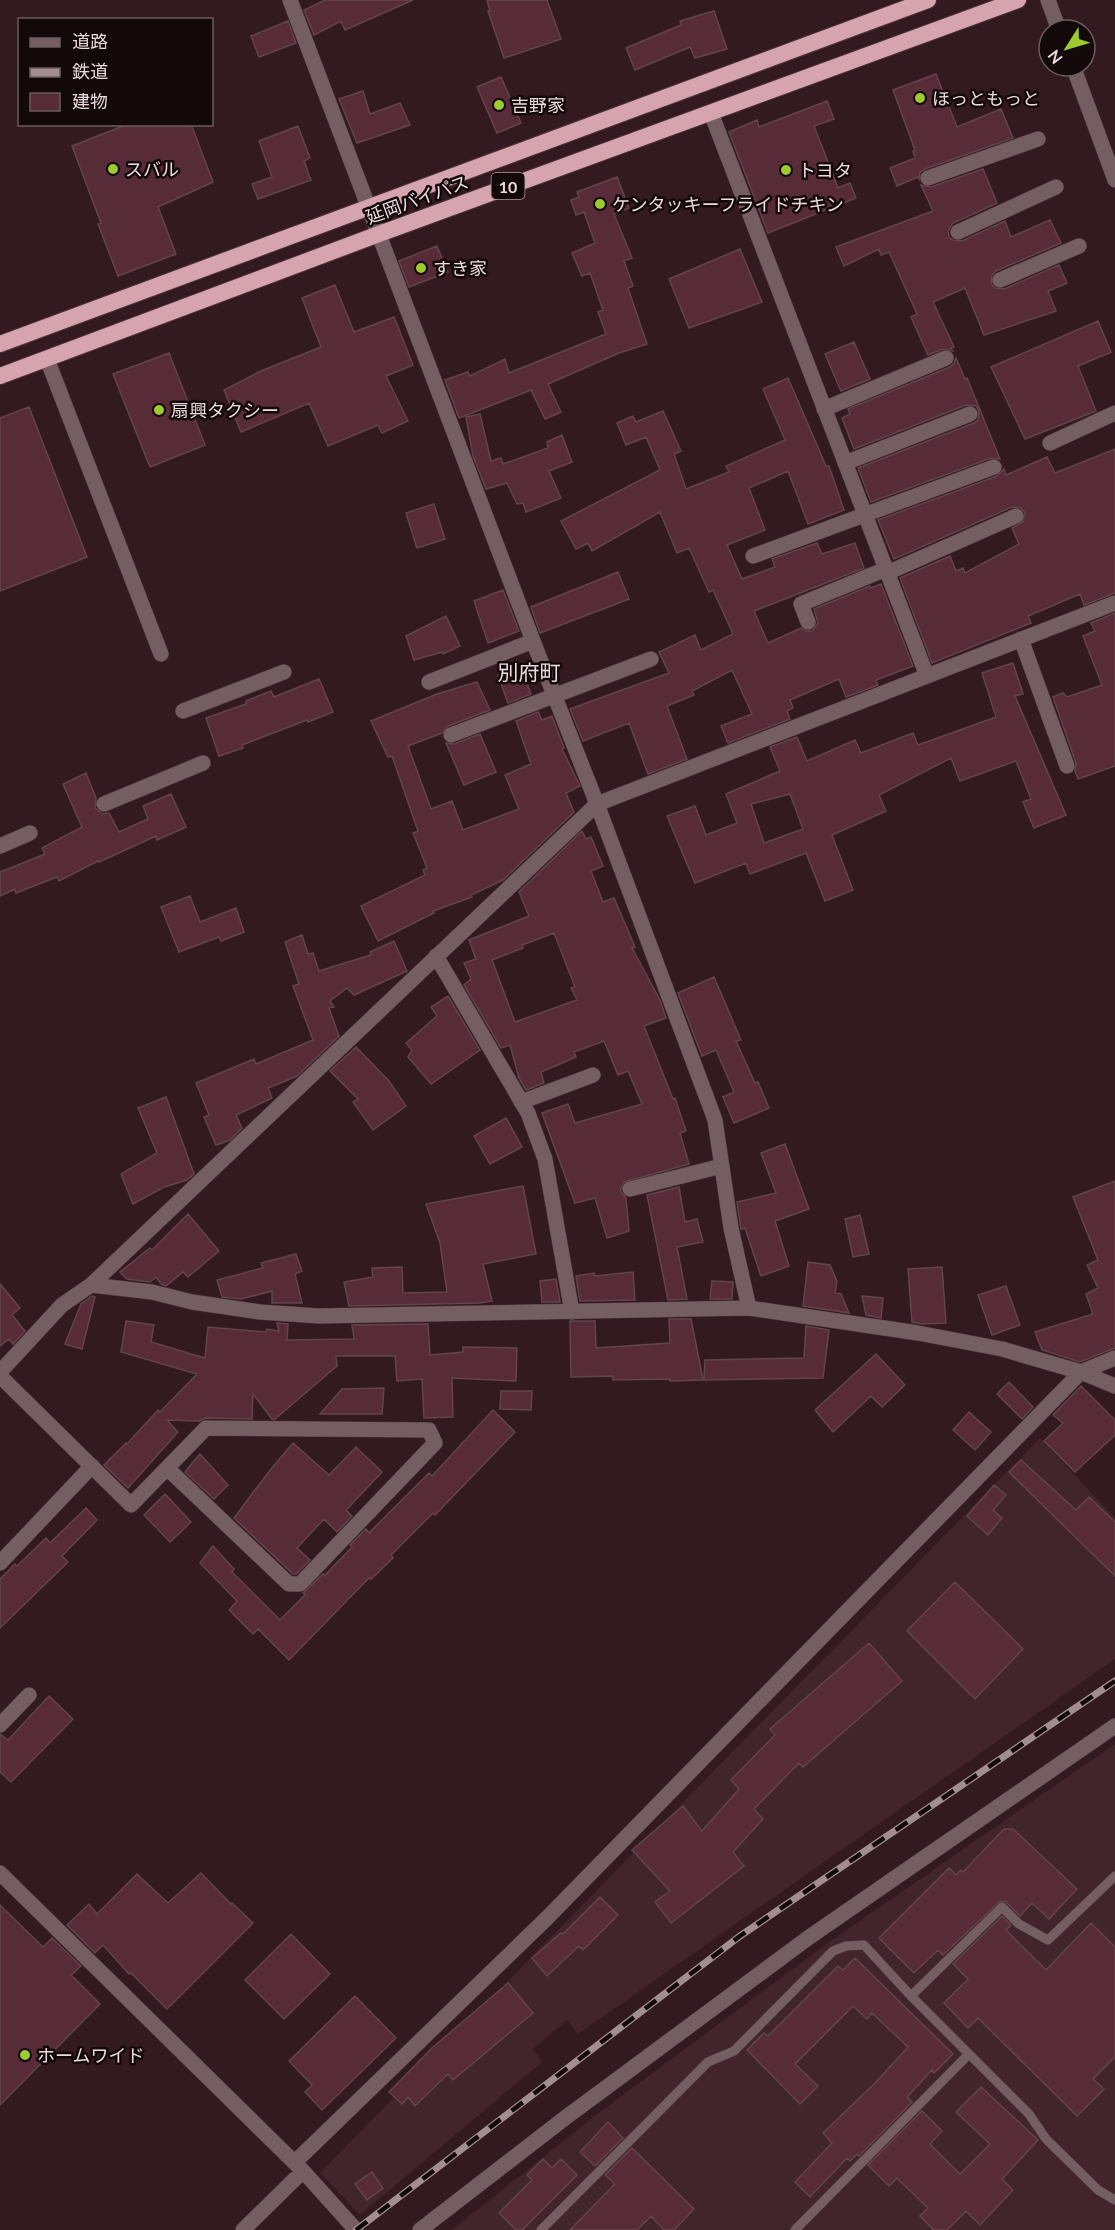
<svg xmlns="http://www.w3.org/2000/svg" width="1115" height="2230" font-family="Lato,'Noto Sans JP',sans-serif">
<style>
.built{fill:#42242c}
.building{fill:#572b37;stroke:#61454b;stroke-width:1.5;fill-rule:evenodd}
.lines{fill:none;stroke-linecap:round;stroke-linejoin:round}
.service-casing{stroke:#4d353a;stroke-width:10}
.minor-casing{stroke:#4d353a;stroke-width:16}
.tertiary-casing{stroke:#4d353a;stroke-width:16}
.trunk-casing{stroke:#4d353a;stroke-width:18}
.service{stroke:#745e62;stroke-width:9}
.minor{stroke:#745e62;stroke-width:15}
.tertiary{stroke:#745e62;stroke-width:15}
.trunk{stroke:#d6a4af;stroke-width:16}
.rail-casing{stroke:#a28e92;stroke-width:7}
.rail{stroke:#13090b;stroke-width:4.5;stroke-dasharray:14;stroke-linecap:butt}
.poi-dot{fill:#9dca31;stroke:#13090b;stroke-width:2}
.labels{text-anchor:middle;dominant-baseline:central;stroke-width:5;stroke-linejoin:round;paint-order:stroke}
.shield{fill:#13090b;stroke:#aa9b9e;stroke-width:1.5}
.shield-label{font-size:16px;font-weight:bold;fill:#ebdadd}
.poi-label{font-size:18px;fill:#ebdadd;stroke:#13090b;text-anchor:start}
.street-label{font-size:18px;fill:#ebdadd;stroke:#13090b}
.quarter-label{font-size:21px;fill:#ebdadd;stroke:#13090b}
</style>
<rect width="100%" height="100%" fill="#331a20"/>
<path class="built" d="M1040 1438 1115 1518V1659L578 2034 567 2020 533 2049 542 2062 360 2215 320 2173Z
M1115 1744V2230H452L596 2115 825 1945Z"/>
<path class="building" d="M325 0H413L345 30 341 21 314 35 304 10Z
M487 0H547L561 39 504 58 488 11H490Z
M714 11 727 49 695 58 690 47 635 70 626 48 681 25 680 21Z
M288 21 296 43 259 57 251 36Z
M936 74 957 127 1001 109 1013 138 925 169 920 172 919 179 918 177 897 186 890 168 915 158 913 151 915 150 893 90Z
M501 77 521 123 497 133 477 87Z
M363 91 370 114 400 103 410 125 357 143 339 99Z
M827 101 834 119 814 126 838 188 850 183 856 198 768 233 729 132 757 120 759 127Z
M128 124H191L213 182 158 207 176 254 118 276 98 224 101 223 72 146Z
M298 126 310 158 304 161 311 180 258 199 252 184 272 177 259 141Z
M983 169 997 203 953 223 948 231 949 237 953 240 962 241 1005 221 1011 237 1050 220 1061 243 996 271 992 275 991 283 995 288 1004 289 1059 265 1067 283 1048 291 1056 311 984 335 965 288 933 302 954 347 951 348 953 351 943 349 928 355 911 317 917 314 889 252 881 255 879 249 844 266 836 247 933 211 921 185 931 187Z
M617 177 629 208 614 214 632 258 624 261 633 286 628 288 647 344 619 353 548 384 561 412 545 419 531 390 459 418 445 380 468 372 470 376 505 359 509 373 606 334 598 312 603 310 590 273 582 276 572 253 595 243 584 212 576 215 571 200 579 197 577 192Z
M437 246 448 272 409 287 399 261Z
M740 249 762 302 689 328 669 279Z
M335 285 354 332 394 317 413 365 386 376 408 421 382 433 378 425 328 446 309 403 241 432 224 390 261 371 321 347 302 298Z
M1098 321 1111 352 1078 366 1096 411 1025 439 991 367Z
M854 342 870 379 841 391 825 354Z
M169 353 205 445 150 467 113 374Z
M956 358 965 379 967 378 1000 459 991 458 871 502 858 468 974 423 978 420 979 411 976 406 966 405 854 449 842 418 850 414 848 409 950 367 954 363Z
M788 378 826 466H829L844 510 808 524 788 471 749 488 765 530 727 545 742 579 775 567 772 559 817 543 822 554 855 543 864 568 754 611 768 643 801 628 806 631H812L818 623 814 609 870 586 871 588 881 584 913 666 876 680 878 685 846 697 839 679 790 700 793 708 787 711 790 719 728 743 721 726 752 714 732 670 692 691 694 695 667 706 687 759 648 774 629 723 583 741 570 709 669 673 659 652 695 635 701 650 733 634 713 590 709 592 689 548 677 553 660 512 592 551 588 543 576 549 561 521 660 470 646 437 626 445 617 423 633 416 636 422 663 411 681 451 674 454 686 489 729 472 726 466 785 440 763 389Z
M29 407 87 557 0 591V418Z
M480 414 491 461 501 458 503 464 548 448 547 442 562 435 572 462 549 471 561 498 526 512 523 503 517 504 507 483 486 489 473 456 466 417Z
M1115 449V593L1084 605 1080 594 1028 616 1031 623 932 663 900 578 950 556 956 571 963 568 965 573 1019 544 1012 528 1023 522 1025 513 1021 508 1012 507 894 559 878 520 997 476 1004 469 1006 475 1047 457 1055 473Z
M434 504 445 539 417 548 406 513Z
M618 572 629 599 540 633 531 607Z
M503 590 519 631 488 643 474 601Z
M1115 613V766L1078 779 1075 771 1076 763 1053 697 1063 693 1067 697 1102 685 1083 636 1095 631 1091 623Z
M446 616 460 646 443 654 442 652 414 660 406 636Z
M1013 663 1023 694 1015 696 1066 815 1034 828 1023 802 1031 799 1016 761 960 781 951 758 879 795 886 811 832 835 853 890 825 901 806 853 750 874 746 863 695 883 667 816 695 806 706 835 737 823 726 794 780 771 770 747 797 737 807 761 855 740 861 753 913 733 918 745 996 717 982 673ZM790 794 803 829 764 843 751 804Z
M520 666 531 694 508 703 498 675Z
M319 679 333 712 308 722 307 720 242 745 243 748 219 756 206 718 246 704V701L271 691 274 697Z
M477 682 490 710 448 726 442 733 408 746 431 809 452 801 463 830 519 809 505 775 531 764 516 721 538 712 542 720 552 716 564 748 562 749 580 786 566 793 574 812 503 880 471 895 472 897 433 911 434 913 378 941 361 906 425 875 423 870 427 868 413 833 418 831 392 756 388 757 371 721 437 694Z
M480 734 496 772 464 785 446 743 454 744Z
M86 773 96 798 95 808 102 814 109 813 119 832 148 819 143 806 171 794 186 827 157 840 156 836 99 862 98 861 59 881 57 877 16 893 15 889 0 896V872L45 854 42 848 82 827 63 784Z
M582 831 586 839 591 837 603 866 591 871 603 902 614 898 635 947 632 948 660 1000 666 1018 644 1026 673 1099 675 1098 686 1131 680 1133 689 1164 624 1182 620 1191 626 1198 629 1231 607 1238 595 1198 575 1203 542 1113 568 1104 575 1123 642 1104 628 1071 618 1075 604 1041 574 1052 576 1057 541 1072 544 1083 526 1090 519 1078 510 1045 501 1048 464 985 471 979 464 963 476 959 469 940 529 916 519 892ZM554 933 575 987 571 988 577 1000 515 1022 492 960 523 948 522 945Z
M190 896 200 922 236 908 244 932 221 941 219 937 179 952 161 907Z
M302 935 308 954 313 953 319 971 371 955 370 952 394 941 407 971 354 995 347 988 330 1001 334 1007 329 1008 339 1036 297 1076 268 1088 272 1098 236 1115 242 1128 230 1140 216 1145 204 1117 209 1115 196 1083 254 1059 256 1064 313 1040 293 986 299 984 285 942Z
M714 977 741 1040 736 1041 755 1083 758 1082 769 1108 734 1123 723 1097 734 1092 716 1050 702 1056 678 993Z
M448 996 480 1050 431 1084 408 1057 412 1050 406 1043 437 1016 431 1007Z
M356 1047 389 1081 406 1106 373 1130 353 1102 358 1099 330 1071Z
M166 1097 194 1174 187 1180 164 1187 133 1204 121 1174 157 1153 138 1108Z
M506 1118 522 1147 490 1164 474 1136Z
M785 1144 809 1209 775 1221 789 1266 761 1276 745 1228 741 1229 737 1202 776 1193 761 1153Z
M1115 1181V1348L1080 1362 1042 1350 1035 1332 1093 1314 1086 1294 1098 1288 1087 1265 1098 1260 1073 1197Z
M523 1186 536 1254 483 1264 492 1301 480 1303 349 1306 344 1282 373 1277 372 1268 402 1267 403 1293 447 1292 440 1243 426 1204Z
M679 1187 685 1222 697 1219 703 1242 677 1247 687 1299 668 1300 647 1195Z
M188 1214 219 1251 188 1277 183 1272 166 1286 161 1284 156 1277 150 1282 127 1279 120 1272 150 1248 152 1250Z
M860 1215 869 1254 853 1257 845 1219Z
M296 1254 302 1271 295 1274 302 1303H272V1291L241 1299 222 1297 217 1280 263 1268 261 1263Z
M808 1262 830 1265 837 1281 835 1293 841 1294 849 1313 803 1306Z
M942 1267 946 1323 923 1324 912 1322 908 1269Z
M633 1272 635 1300 580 1301 576 1276 594 1273 595 1276Z
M556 1279 560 1302H542L540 1281Z
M712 1281 733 1282 732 1299H710Z
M0 1284 20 1308 12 1315 25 1331 13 1344 9 1339 0 1346Z
M1006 1286 1020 1325 992 1335 978 1295Z
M92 1296 95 1297 82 1349 65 1344 81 1304Z
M862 1296 883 1298 881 1318 866 1315Z
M669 1319H691L703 1380 670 1381V1379L613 1380V1376L571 1377 570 1321H595L596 1348 670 1343Z
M126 1321 154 1325 151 1342 205 1358 208 1327 266 1332 267 1329 279 1331 277 1323 288 1324 287 1340 354 1339 352 1325 428 1324 430 1355 463 1352V1347L517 1348 516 1381 452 1378 453 1417 424 1418 422 1379 397 1381 395 1356H336L337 1366 275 1419H272L253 1394 252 1419 206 1418 199 1421 167 1420 178 1432 128 1488 104 1465 126 1443 127 1444 158 1410 160 1412 197 1374 121 1352Z
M806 1326 829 1330 823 1378 704 1380 705 1360 804 1358Z
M876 1354 905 1385 882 1407 871 1396 833 1432 815 1410Z
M1009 1382 1033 1407 1022 1419 997 1394Z
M1081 1386 1115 1420V1435L1075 1472 1044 1441 1063 1423 1053 1415Z
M384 1388 382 1414H320L342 1389Z
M501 1391H532L531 1410 500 1409Z
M493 1410 515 1432 435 1515 433 1513 391 1555 393 1558 371 1579 369 1578 289 1660 258 1629 253 1634 229 1610 237 1601 200 1563 213 1546 234 1569 232 1572 280 1620 305 1595 303 1593 323 1574 325 1575 352 1547 350 1545 366 1529 369 1533 429 1473 432 1476Z
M969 1412 991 1432 975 1450 953 1430Z
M293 1443 329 1475 356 1447 382 1472 346 1510 352 1516 337 1532 324 1519 297 1548 310 1560 296 1574H293L234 1518 271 1469Z
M200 1454 228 1485 214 1499 185 1472Z
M1021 1460 1076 1510 1089 1497 1115 1522V1576L1009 1472Z
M994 1485 1006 1495 993 1510 1002 1518 988 1535 967 1516Z
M165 1494 191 1522 170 1542 144 1515Z
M86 1508 97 1520 62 1556 68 1562 0 1628V1579L15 1564 17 1566 46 1538 50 1543Z
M955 1582 1023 1649 975 1699 907 1631Z
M869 1643 902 1681 803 1767 799 1763 754 1809 763 1819 733 1852 744 1866 671 1923 655 1902 670 1891 632 1850 683 1806 702 1831 739 1789 731 1780 775 1735 770 1729Z
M49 1696 73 1719 11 1782 0 1772V1734L8 1740Z
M1004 1829H1013L1077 1889 1049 1919 1032 1903 1020 1916 1006 1902 1000 1901 943 1955 938 1950 914 1973 879 1938 949 1868 956 1875 961 1870 963 1872Z
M201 1873 231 1904 232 1903 253 1923 167 2009 131 1973 129 1974 103 1945 95 1953 67 1925 89 1904 97 1914 137 1874 168 1903Z
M600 1897 618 1915 583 1950 579 1946 547 1976 532 1958 561 1933 563 1934Z
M0 1905 43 1947 52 1938 81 1966 71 1975 100 2004 0 2105Z
M1002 1916 1011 1925 1006 1930 1046 1970 1091 1923 1115 1947V2057L1093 2079 1104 2089 1077 2116 978 2018 968 2028 944 2003 968 1979 953 1964Z
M291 1934 330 1974 284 2019 245 1980Z
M855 1958 953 2054 934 2073 932 2070 907 2097 912 2102 859 2156 857 2154 850 2161 847 2158 810 2197 795 2182 832 2143 823 2133 876 2082 908 2047 872 2013 867 2019 853 2006 795 2064 818 2086 800 2104 747 2050 764 2033 768 2036 838 1966 843 1970Z
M508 1983 533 2013 453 2080 448 2074 415 2106 408 2097 402 2104 389 2092 432 2048Z
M355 1996 396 2038 322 2110 305 2092 312 2085 289 2061Z
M981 2087 1038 2140 1002 2179 1013 2190 980 2225 966 2211 947 2230H934L920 2216 928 2208 897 2178 889 2186 868 2165 922 2111 942 2131 930 2144 960 2174 990 2144 956 2112Z
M608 2122 623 2138 595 2166 580 2152Z
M632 2148 694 2209 674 2230H664L651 2216 637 2230H570L615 2184 605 2175Z
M543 2159 552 2168 561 2159 577 2175 522 2230H516L499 2213 532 2180 527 2175Z
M372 2172 383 2188 367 2200 355 2184Z"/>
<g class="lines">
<g class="service-casing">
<path id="service" d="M911 1996 1002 1907 1019 1924 1048 1940 1115 1876
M541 2230 708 2062 734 2051 833 1951 846 1946 864 1945 911 1996 1029 2114 1046 2139 1098 2190 1115 2200
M795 2230 969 2054"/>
</g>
<g class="minor-casing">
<path id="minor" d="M290 0 533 641 597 804 715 1120 731 1228 749 1308
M1048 0 1059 30
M1073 66 1115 180
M711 113 927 676
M928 178 1038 139
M958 232 1056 187
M1000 280 1079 246
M47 359 161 654
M824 409 946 358
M1050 443 1115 413
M845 463 970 414
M753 556 994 467
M887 573 1016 516
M808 622 801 604 886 569
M1021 639 1067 766
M429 682 533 641
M183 711 284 672
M451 735 651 659
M104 804 203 763
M0 846 30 833
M436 956 528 1113 545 1159 572 1312
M521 1102 593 1075
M630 1189 722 1166
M91 1285 152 1292 192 1302 260 1312 319 1316 749 1308 918 1333 1002 1349 1081 1372 1115 1386
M0 1372 62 1305 91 1285 597 804 1115 603
M0 1376 131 1505 206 1428 429 1430 435 1443 300 1584H289L167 1468
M0 1563 92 1466
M0 1725 29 1695
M0 1873 303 2171 356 2230
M295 2162 547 1918 1081 1372 1115 1358
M243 2230 303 2171"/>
</g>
<g class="tertiary-casing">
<path id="tertiary" d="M420 2230 565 2118 808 1938 1115 1726"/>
</g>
<g class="trunk-casing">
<path id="trunk" d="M0 344 928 0
M0 376 379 234 1018 0"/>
</g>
<use href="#service" class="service"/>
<use href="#minor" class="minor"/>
<use href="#tertiary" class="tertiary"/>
<use href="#trunk" class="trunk"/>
<g class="rail-casing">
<path id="rail" d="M356 2230 740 1936 1115 1681"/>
</g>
<use href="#rail" class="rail"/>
</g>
<g class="poi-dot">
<circle cx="920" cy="98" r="6"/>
<circle cx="499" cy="105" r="6"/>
<circle cx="113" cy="169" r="6"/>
<circle cx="786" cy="170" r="6"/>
<circle cx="600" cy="204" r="6"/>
<circle cx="421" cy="268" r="6"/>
<circle cx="159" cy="410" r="6"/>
<circle cx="25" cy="2055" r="6"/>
</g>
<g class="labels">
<rect class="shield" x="491.5" y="173" width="33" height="26" rx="4.5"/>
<g class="shield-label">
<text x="508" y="186">10</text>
</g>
<g class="poi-label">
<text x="932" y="98">ほっともっと</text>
<text x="511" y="105">吉野家</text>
<text x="125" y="169">スバル</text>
<text x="798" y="170">トヨタ</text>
<text x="612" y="204">ケンタッキーフライドチキン</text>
<text x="433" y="268">すき家</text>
<text x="171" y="410">扇興タクシー</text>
<text x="37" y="2055">ホームワイド</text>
</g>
<g class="street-label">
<text transform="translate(417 199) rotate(-20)">延岡バイパス</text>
</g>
<g class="quarter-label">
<text x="529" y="671">別府町</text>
</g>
</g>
<rect x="18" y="18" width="195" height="108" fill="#13090b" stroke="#695d5f" stroke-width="1.5"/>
<rect x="30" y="38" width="30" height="9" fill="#745e62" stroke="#695d5f" stroke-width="1.5"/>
<text x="72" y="48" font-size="18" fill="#ebdadd">道路</text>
<rect x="30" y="68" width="30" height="9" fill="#a28e92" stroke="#695d5f" stroke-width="1.5"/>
<text x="72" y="78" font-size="18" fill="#ebdadd">鉄道</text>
<rect x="30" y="93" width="30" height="18" fill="#572b37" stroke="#695d5f" stroke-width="1.5"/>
<text x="72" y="108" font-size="18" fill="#ebdadd">建物</text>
<g transform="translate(1067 48) rotate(233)"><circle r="28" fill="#13090b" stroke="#695d5f" stroke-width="1.5"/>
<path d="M0-4.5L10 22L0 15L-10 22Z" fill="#9dca31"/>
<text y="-9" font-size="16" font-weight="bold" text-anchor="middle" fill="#ebdadd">N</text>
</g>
</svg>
